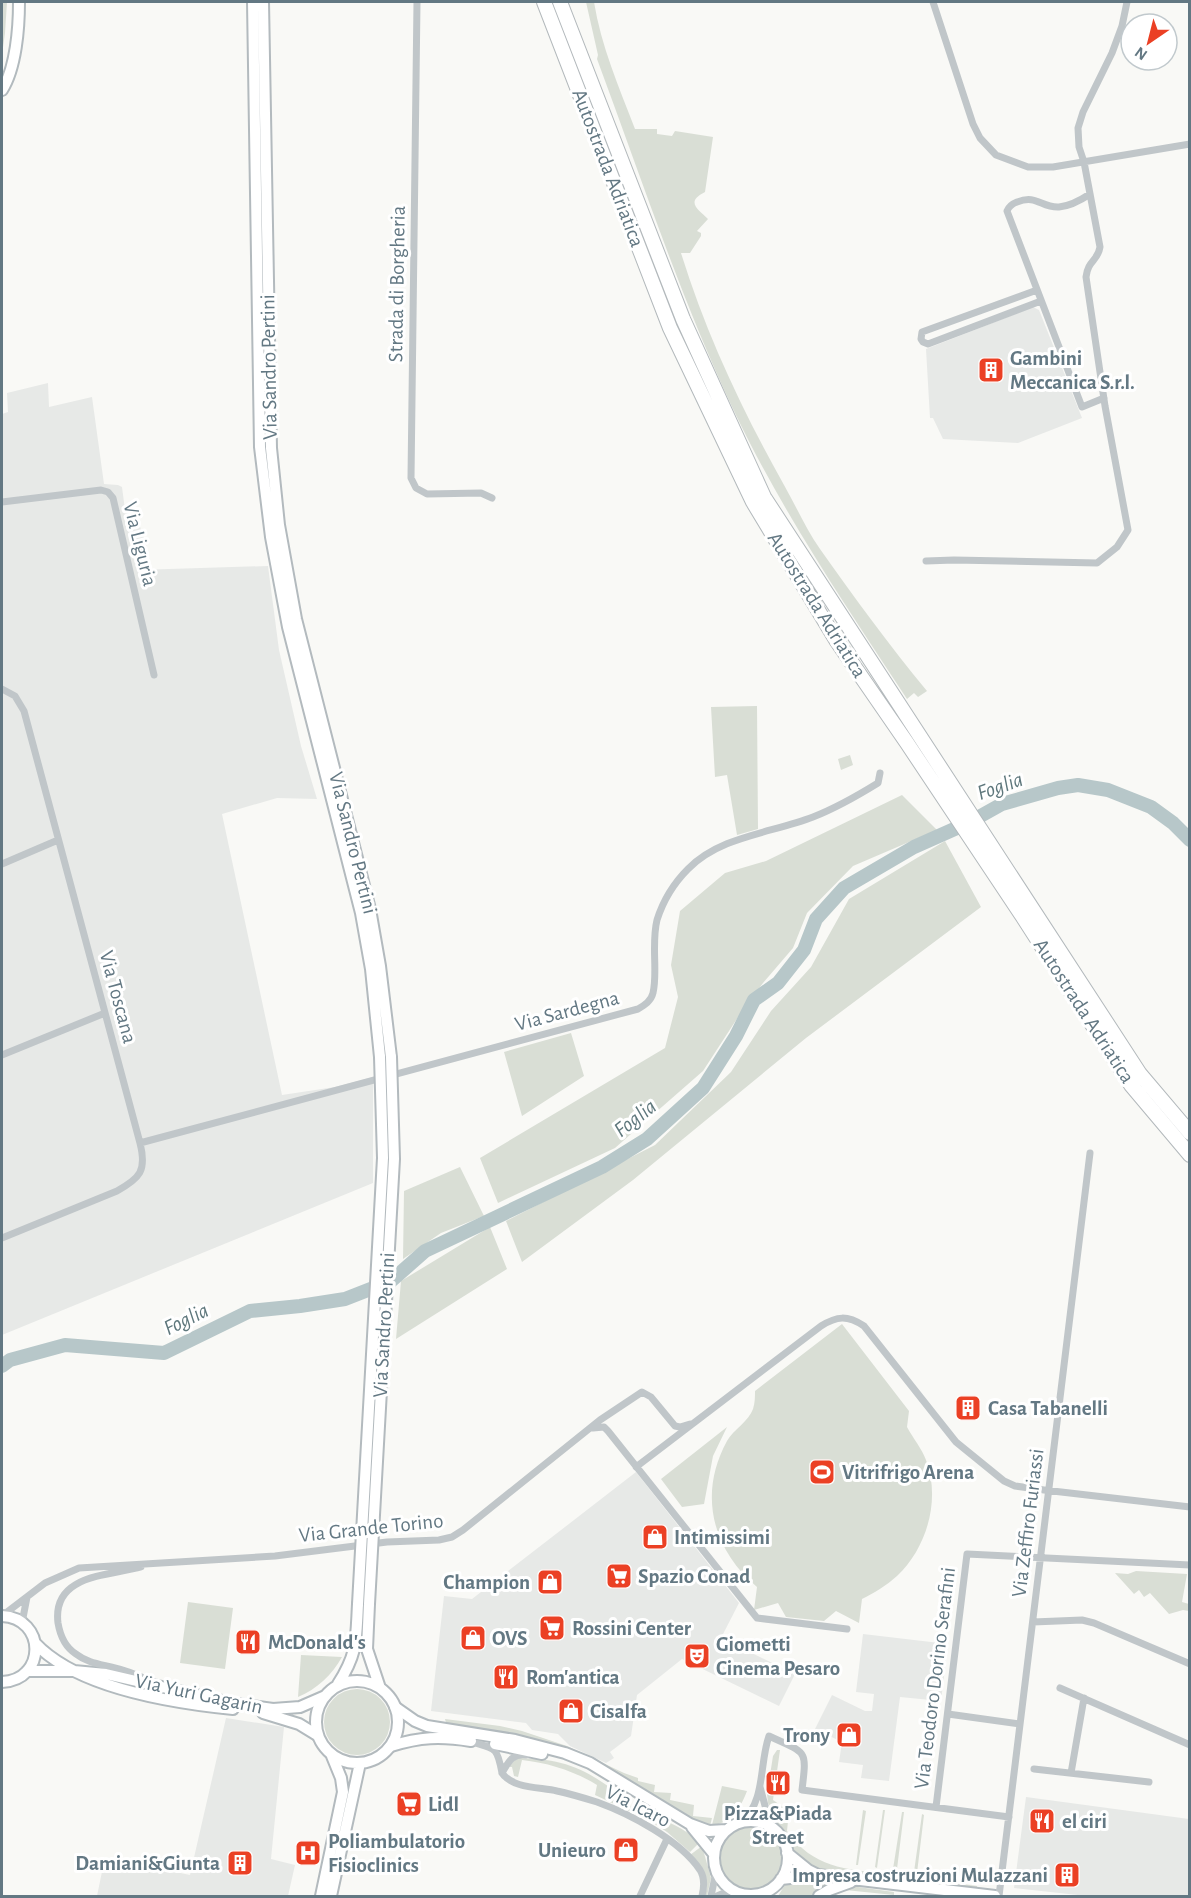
<svg xmlns="http://www.w3.org/2000/svg" width="1191" height="1898" font-family="'Alegreya Sans',sans-serif">
<style>
.built{fill:#e7e9e7}
.green{fill:#d9ded5}
.lines{fill:none;stroke-linecap:round;stroke-linejoin:round}
.river{stroke:#b7c7c9;stroke-width:14}
.secondary-casing{stroke:#b2babe;stroke-width:14}
.primary-casing{stroke:#b3babe;stroke-width:14}
.highway-casing{stroke:#b3b9bc;stroke-width:16}
.street{stroke:#c0c6c9;stroke-width:7}
.secondary{stroke:#fff;stroke-width:10}
.primary{stroke:#fff;stroke-width:10}
.highway{stroke:#fff;stroke-width:14}
.primary-bridge-casing{stroke:#b3babe;stroke-width:14;stroke-linecap:butt}
.primary-bridge{stroke:#fff;stroke-width:10}
.labels{text-anchor:middle;dominant-baseline:central;stroke-width:6;stroke-linejoin:round;paint-order:stroke}
.street-label{font-size:21px;fill:#637883;stroke:#fff}
.poi-label{font-size:21px;font-weight:bold;fill:#637883;stroke:#fff;text-anchor:start}
.water-label{font-size:22px;font-style:italic;fill:#5e777c;stroke:#fff}
</style>
<rect width="100%" height="100%" fill="#f9f9f6"/>
<path class="built" d="M1033 307 1039 310 1082 418 1018 443 943 439 933 418H930L926 349Z
M48 383 49 407 92 397 104 484 118 485 122 487 125 510 138 521 147 547V552L136 554 137 570 268 566 279 650 301 746 317 799 277 798 222 814 282 1095 335 1087 373 1077V1183L2 1335V414L8 412 7 393Z
M636 1472 739 1603 721 1638 795 1674 779 1706 682 1659 637 1695 631 1736 610 1752 614 1758 606 1763 570 1746 558 1734 532 1730 526 1723 431 1711 444 1596 472 1599Z
M863 1634 948 1644 941 1701 900 1697 889 1781 861 1778 863 1765 839 1762 842 1742 815 1729 832 1695 865 1711H872L874 1694 856 1692Z
M226 1718 284 1727 271 1859 295 1865 288 1896H97L105 1857 190 1875Z
M1026 1797 1189 1819V1896H1087L1014 1888Z"/>
<path class="green" d="M7 2 5 33 2 55V3Z
M586 2H594C601 46 619 87 635 129H657V134L672 136 675 131 713 137 705 192C685 202 698 209 708 219L697 231 701 233V236L690 253H681C706 334 743 412 784 485 796 506 806 529 820 549 854 597 889 645 927 691L918 697 914 693 907 699C846 606 782 512 734 411 680 297 641 177 597 59L598 55Z
M757 706 758 829 737 835 727 775 715 777 711 707Z
M850 755 853 765 841 770 838 759Z
M902 795 937 830 853 866 807 913 793 948 763 983 742 1011 703 1071 615 1148 498 1203 480 1158 665 1048 678 997 671 965 680 911 725 873 766 861Z
M945 841 981 907 806 1038 633 1180 522 1262 506 1221 655 1145 731 1072 771 1011 811 967 849 899Z
M571 1033 584 1076 522 1116 504 1052Z
M460 1167 484 1216 441 1233 403 1259 404 1191Z
M490 1227 507 1269 396 1339 401 1281Z
M842 1324 909 1411 907 1427C913 1438 922 1449 926 1460 941 1499 927 1548 897 1576 886 1586 874 1593 862 1599L859 1623 836 1611 824 1621 786 1617 778 1603 754 1610 757 1587C712 1549 698 1494 727 1441 733 1430 749 1421 753 1409 755 1403 755 1396 755 1391Z
M727 1427 713 1456 704 1504 682 1507 661 1479Z
M1136 1571 1187 1574 1182 1602 1189 1604V1611L1183 1610 1169 1614 1150 1593 1144 1597 1139 1590 1134 1594 1115 1573 1128 1574Z
M188 1602 233 1608 225 1669 180 1663Z
M301 1655 342 1657C332 1675 317 1689 298 1697Z
M324 1722a33 33 0 1 1 66 0a33 33 0 1 1-66 0Z
M445 1719 500 1726 522 1731 567 1746 624 1773 638 1778V1781L655 1785 654 1792 671 1793 670 1800 694 1805 693 1816 712 1818 710 1826 696 1820 632 1781 580 1755 447 1726Z
M777 1750H780L773 1800 789 1811 787 1831C813 1868 845 1869 887 1874L889 1869H893L902 1812H904L897 1869 903 1871 898 1879 812 1868 795 1854 791 1842 776 1823 768 1803 767 1794 773 1756Z
M519 1758C533 1759 548 1759 561 1763 586 1769 611 1787 630 1803L629 1805 643 1814 642 1817 595 1795 597 1785C574 1771 549 1763 522 1760L518 1777 514 1776 512 1767H509L513 1761Z
M722 1786 747 1791C741 1807 731 1824 712 1825Z
M863 1810 866 1811 858 1865H856Z
M883 1810H885L877 1868 875 1867Z
M647 1812C666 1822 685 1827 699 1843L690 1852 667 1832 644 1817Z
M922 1814 924 1815 917 1873 914 1872Z
M719 1858a32 32 0 1 1 64 0a32 32 0 1 1-64 0Z
M702 1846 711 1878 707 1896H705L707 1887 690 1855Z
M904 1876 977 1886V1890L901 1879Z
M802 1880 833 1884 816 1896H778L785 1885Z
M851 1886 894 1892V1895L845 1890 834 1896H825Z"/>
<g class="lines">
<path class="river" d="M2 1366 10 1360 65 1345 164 1353 250 1311 300 1306 345 1299 391 1281 425 1251 602 1167 647 1139 703 1088 736 1036 754 1000 778 983 804 950 816 919 844 888 914 847 968 823 1002 804 1058 788 1078 785 1108 790 1151 807 1173 823 1190 840"/>
<g class="secondary-casing">
<path id="secondary" d="M2 90C16 68 19 28 19 2
M2 1616C46 1618 47 1680 2 1682
M35 1643C77 1688 173 1703 233 1709
M27 1671H74L106 1674 231 1703 273 1709 300 1707 323 1697
M395 1707 415 1721 427 1726 515 1740 565 1753 590 1763 690 1824 709 1831 726 1830
M263 1713 299 1724 317 1735
M495 1744 542 1754
M391 1746C420 1737 440 1736 471 1741
M714 1858a37 37 0 1 1 74 0a37 37 0 1 1-74 0Z
M692 1827 714 1854
M787 1853 808 1870 818 1875
M781 1879 818 1875 995 1896
M819 1896 829 1890 851 1882"/>
</g>
<g class="primary-casing">
<path id="primary" d="M253 2 260 447 271 537 288 627 361 913 371 969 380 1057
M263 2 271 448 279 525 296 619 370 909 380 966 391 1057
M369 1604 367 1649 380 1688
M316 1722a41 41 0 1 1 82 0a41 41 0 1 1-82 0Z
M338 1684C358 1653 356 1639 358 1604
M321 1896 343 1792 341 1778 332 1756
M331 1896 360 1763"/>
</g>
<g class="highway-casing">
<path id="highway" d="M544 2 670 328 753 502 836 640 907 743 1021 914 1131 1085 1190 1155
M560 2 683 319 764 497 1140 1074 1190 1133"/>
</g>
<path class="street" d="M417 2 411 478 416 488 427 494 481 493 492 498
M933 2 973 124 980 138 996 155 1028 167H1053L1190 144
M1090 194C1081 200 1070 206 1059 207 1041 208 1037 194 1017 202 1012 204 1009 206 1007 211L1082 407 1104 398
M1037 290 922 332 921 339 923 342 928 344 1041 301
M2 502 101 490 108 492 113 498 154 675
M926 561 954 560 1097 563 1117 547 1128 530 1105 406 1086 277C1088 260 1098 261 1100 247L1084 162 1079 147 1078 128 1083 112 1112 53 1122 26 1127 2
M2 689 15 696 24 711 140 1143C147 1171 140 1178 117 1191L2 1238
M2 864 58 840
M2 1055 105 1013
M140 1143 638 1009C645 1005 651 1001 653 993 658 972 651 944 657 920 663 901 674 883 688 869 720 836 772 833 813 817 836 808 857 796 878 783L880 773
M593 1428 604 1427 608 1431 757 1618 847 1629
M636 1467 821 1326C837 1316 847 1315 864 1326L956 1442 1004 1481 1015 1486 1044 1490 1190 1507
M141 1567C109 1576 52 1574 58 1623 60 1635 65 1647 76 1654 86 1662 99 1664 111 1667 124 1670 138 1675 150 1681
M2 1616 45 1583 79 1568 275 1556 387 1542 439 1540 452 1537 463 1530 600 1420 642 1392 651 1397 675 1426 680 1427 690 1424
M1033 1622 1082 1620 1094 1623 1190 1664
M22 1623 27 1597
M1060 1688 1190 1745
M948 1714 1020 1724
M468 1741C495 1749 497 1745 502 1773
M1034 1769 1149 1782
M502 1773C513 1789 541 1787 557 1791 571 1794 584 1798 597 1802 630 1814 680 1840 700 1870 705 1878 704 1888 702 1896
M502 1773C508 1763 512 1753 526 1755
M1071 1773 1084 1698
M760 1787 771 1828
M936 1807 967 1554 1190 1565
M742 1822C766 1800 759 1764 769 1736 807 1754 807 1748 802 1790L1009 1817
M640 1896 667 1839
M711 1896 716 1872
M717 1896 731 1890
M999 1896 1090 1153"/>
<use href="#secondary" class="secondary"/>
<use href="#primary" class="primary"/>
<use href="#highway" class="highway"/>
<g class="primary-bridge-casing">
<path id="primary-bridge" d="M358 1604 383 1158 380 1057
M369 1604 394 1159 391 1057"/>
</g>
<use href="#primary-bridge" class="primary-bridge"/>
</g>
<defs>
<g id="building-square" transform="scale(1.35)"><rect x="-9" y="-9" width="18" height="18" rx="4" fill="#eb4024" stroke="#fff"/><path d="M-4-6H4V6H1V3H-1V6H-4ZM-2.5-4.3h1.7v1.8h-1.7ZM.8-4.3h1.7v1.8H.8ZM-2.5-1h1.7V.8h-1.7ZM.8-1h1.7V.8H.8Z" fill="#fff"/></g>
<g id="stadium-square" transform="scale(1.35)"><rect x="-9" y="-9" width="18" height="18" rx="4" fill="#eb4024" stroke="#fff"/><path d="M0-5a6.5 5 0 1 0 0 10a6.5 5 0 1 0 0-10ZM-3.5-1.8h7v3.6h-7Z" fill="#fff"/></g>
<g id="shop-square" transform="scale(1.35)"><rect x="-9" y="-9" width="18" height="18" rx="4" fill="#eb4024" stroke="#fff"/><path d="M-5-2.5h2.3a2.7 3.5 0 0 1 5.4 0H5L5.5 6h-11ZM-1.5-2.5h3a1.5 2.3 0 0 0-3 0Z" fill="#fff"/></g>
<g id="supermarket-square" transform="scale(1.35)"><rect x="-9" y="-9" width="18" height="18" rx="4" fill="#eb4024" stroke="#fff"/><path d="M-6-5.5h2.5l.6 2H6L4.5 2H-2.5L-4.4-4H-6ZM-1.5 3.2a1.3 1.3 0 1 0 .1 0ZM3 3.2a1.3 1.3 0 1 0 .1 0Z" fill="#fff"/></g>
<g id="restaurant-square" transform="scale(1.35)"><rect x="-9" y="-9" width="18" height="18" rx="4" fill="#eb4024" stroke="#fff"/><path d="M-5-6h1v4h1v-4h1v4h1v-4h1v5L-1.5 .5V6h-2V.5L-5-1ZM5-6V6H3V1.5H1.5Q1.5-4 5-6Z" fill="#fff"/></g>
<g id="theatre-square" transform="scale(1.35)"><rect x="-9" y="-9" width="18" height="18" rx="4" fill="#eb4024" stroke="#fff"/><path d="M-5-5.5Q0-4 5-5.5V0Q5 5 0 6Q-5 5-5 0ZM-3.3-2.5H-1v1.5H-3.3ZM1-2.5H3.3v1.5H1ZM-2.8 1Q0 5.5 2.8 1Z" fill="#fff"/></g>
<g id="hospital-square" transform="scale(1.35)"><rect x="-9" y="-9" width="18" height="18" rx="4" fill="#eb4024" stroke="#fff"/><path d="M-5-5h3v3.5h4V-5h3V5h-3V1.5h-4V5h-3Z" fill="#fff"/></g>
</defs>
<g fill-rule="evenodd">
<use href="#building-square" x="991" y="370"/>
<use href="#building-square" x="968" y="1408"/>
<use href="#stadium-square" x="822" y="1472"/>
<use href="#shop-square" x="655" y="1537"/>
<use href="#supermarket-square" x="619" y="1576"/>
<use href="#shop-square" x="550" y="1582"/>
<use href="#supermarket-square" x="552" y="1628"/>
<use href="#shop-square" x="473" y="1638"/>
<use href="#restaurant-square" x="248" y="1642"/>
<use href="#theatre-square" x="697" y="1656"/>
<use href="#restaurant-square" x="506" y="1677"/>
<use href="#shop-square" x="571" y="1711"/>
<use href="#shop-square" x="849" y="1735"/>
<use href="#restaurant-square" x="778" y="1783"/>
<use href="#supermarket-square" x="409" y="1804"/>
<use href="#restaurant-square" x="1042" y="1821"/>
<use href="#shop-square" x="626" y="1850"/>
<use href="#hospital-square" x="308" y="1853"/>
<use href="#building-square" x="240" y="1863"/>
<use href="#building-square" x="1067" y="1875"/>
</g>
<g class="labels">
<g class="street-label">
<text transform="translate(608 168) rotate(69)">Autostrada Adriatica</text>
<text transform="translate(397 284) rotate(-89)">Strada di Borgheria</text>
<text transform="translate(269 367) rotate(-91)">Via Sandro Pertini</text>
<text transform="translate(140 544) rotate(76)">Via Liguria</text>
<text transform="translate(817 605) rotate(58)">Autostrada Adriatica</text>
<text transform="translate(353 843) rotate(76)">Via Sandro Pertini</text>
<text transform="translate(118 997) rotate(75)">Via Toscana</text>
<text transform="translate(567 1011) rotate(-15)">Via Sardegna</text>
<text transform="translate(1084 1011) rotate(57)">Autostrada Adriatica</text>
<text transform="translate(384 1325) rotate(-87)">Via Sandro Pertini</text>
<text transform="translate(1028 1523) rotate(-83)">Via Zeffiro Furiassi</text>
<text transform="translate(371 1528) rotate(-6)">Via Grande Torino</text>
<text transform="translate(935 1678) rotate(-83)">Via Teodoro Dorino Serafini</text>
<text transform="translate(199 1694) rotate(12)">Via Yuri Gagarin</text>
<text transform="translate(638 1806) rotate(27)">Via Icaro</text>
</g>
<g class="poi-label">
<text x="1010" y="358">Gambini<tspan x="1010" dy="24">Meccanica S.r.l.</tspan></text>
<text x="988" y="1408">Casa Tabanelli</text>
<text x="842" y="1472">Vitrifrigo Arena</text>
<text x="674" y="1537">Intimissimi</text>
<text x="638" y="1576">Spazio Conad</text>
<text x="530" y="1582" text-anchor="end">Champion</text>
<text x="572" y="1628">Rossini Center</text>
<text x="492" y="1638">OVS</text>
<text x="268" y="1642">McDonald's</text>
<text x="716" y="1644">Giometti<tspan x="716" dy="24">Cinema Pesaro</tspan></text>
<text x="526" y="1677">Rom'antica</text>
<text x="590" y="1711">Cisalfa</text>
<text x="830" y="1735" text-anchor="end">Trony</text>
<text x="428" y="1804">Lidl</text>
<text x="778" y="1813" text-anchor="middle">Pizza&amp;Piada<tspan x="778" dy="24">Street</tspan></text>
<text x="1062" y="1821">el ciri</text>
<text x="328" y="1841">Poliambulatorio<tspan x="328" dy="24">Fisioclinics</tspan></text>
<text x="606" y="1850" text-anchor="end">Unieuro</text>
<text x="220" y="1863" text-anchor="end">Damiani&amp;Giunta</text>
<text x="1048" y="1875" text-anchor="end">Impresa costruzioni Mulazzani</text>
</g>
<g class="water-label">
<text transform="translate(1000 786) rotate(-19)">Foglia</text>
<text transform="translate(635 1118) rotate(-38)">Foglia</text>
<text transform="translate(186 1319) rotate(-26)">Foglia</text>
</g>
</g>
<rect width="1191" height="1898" fill="none" stroke="#637883" stroke-width="6"/>
<g transform="translate(1149 42) rotate(215)"><circle r="28" fill="#ffffff" stroke="#c1c9cd" stroke-width="1.5"/>
<path d="M0-4.5L10 22L0 15L-10 22Z" fill="#eb4024"/>
<text y="-9" font-size="16" font-weight="bold" text-anchor="middle" fill="#637883">N</text>
</g>
</svg>
